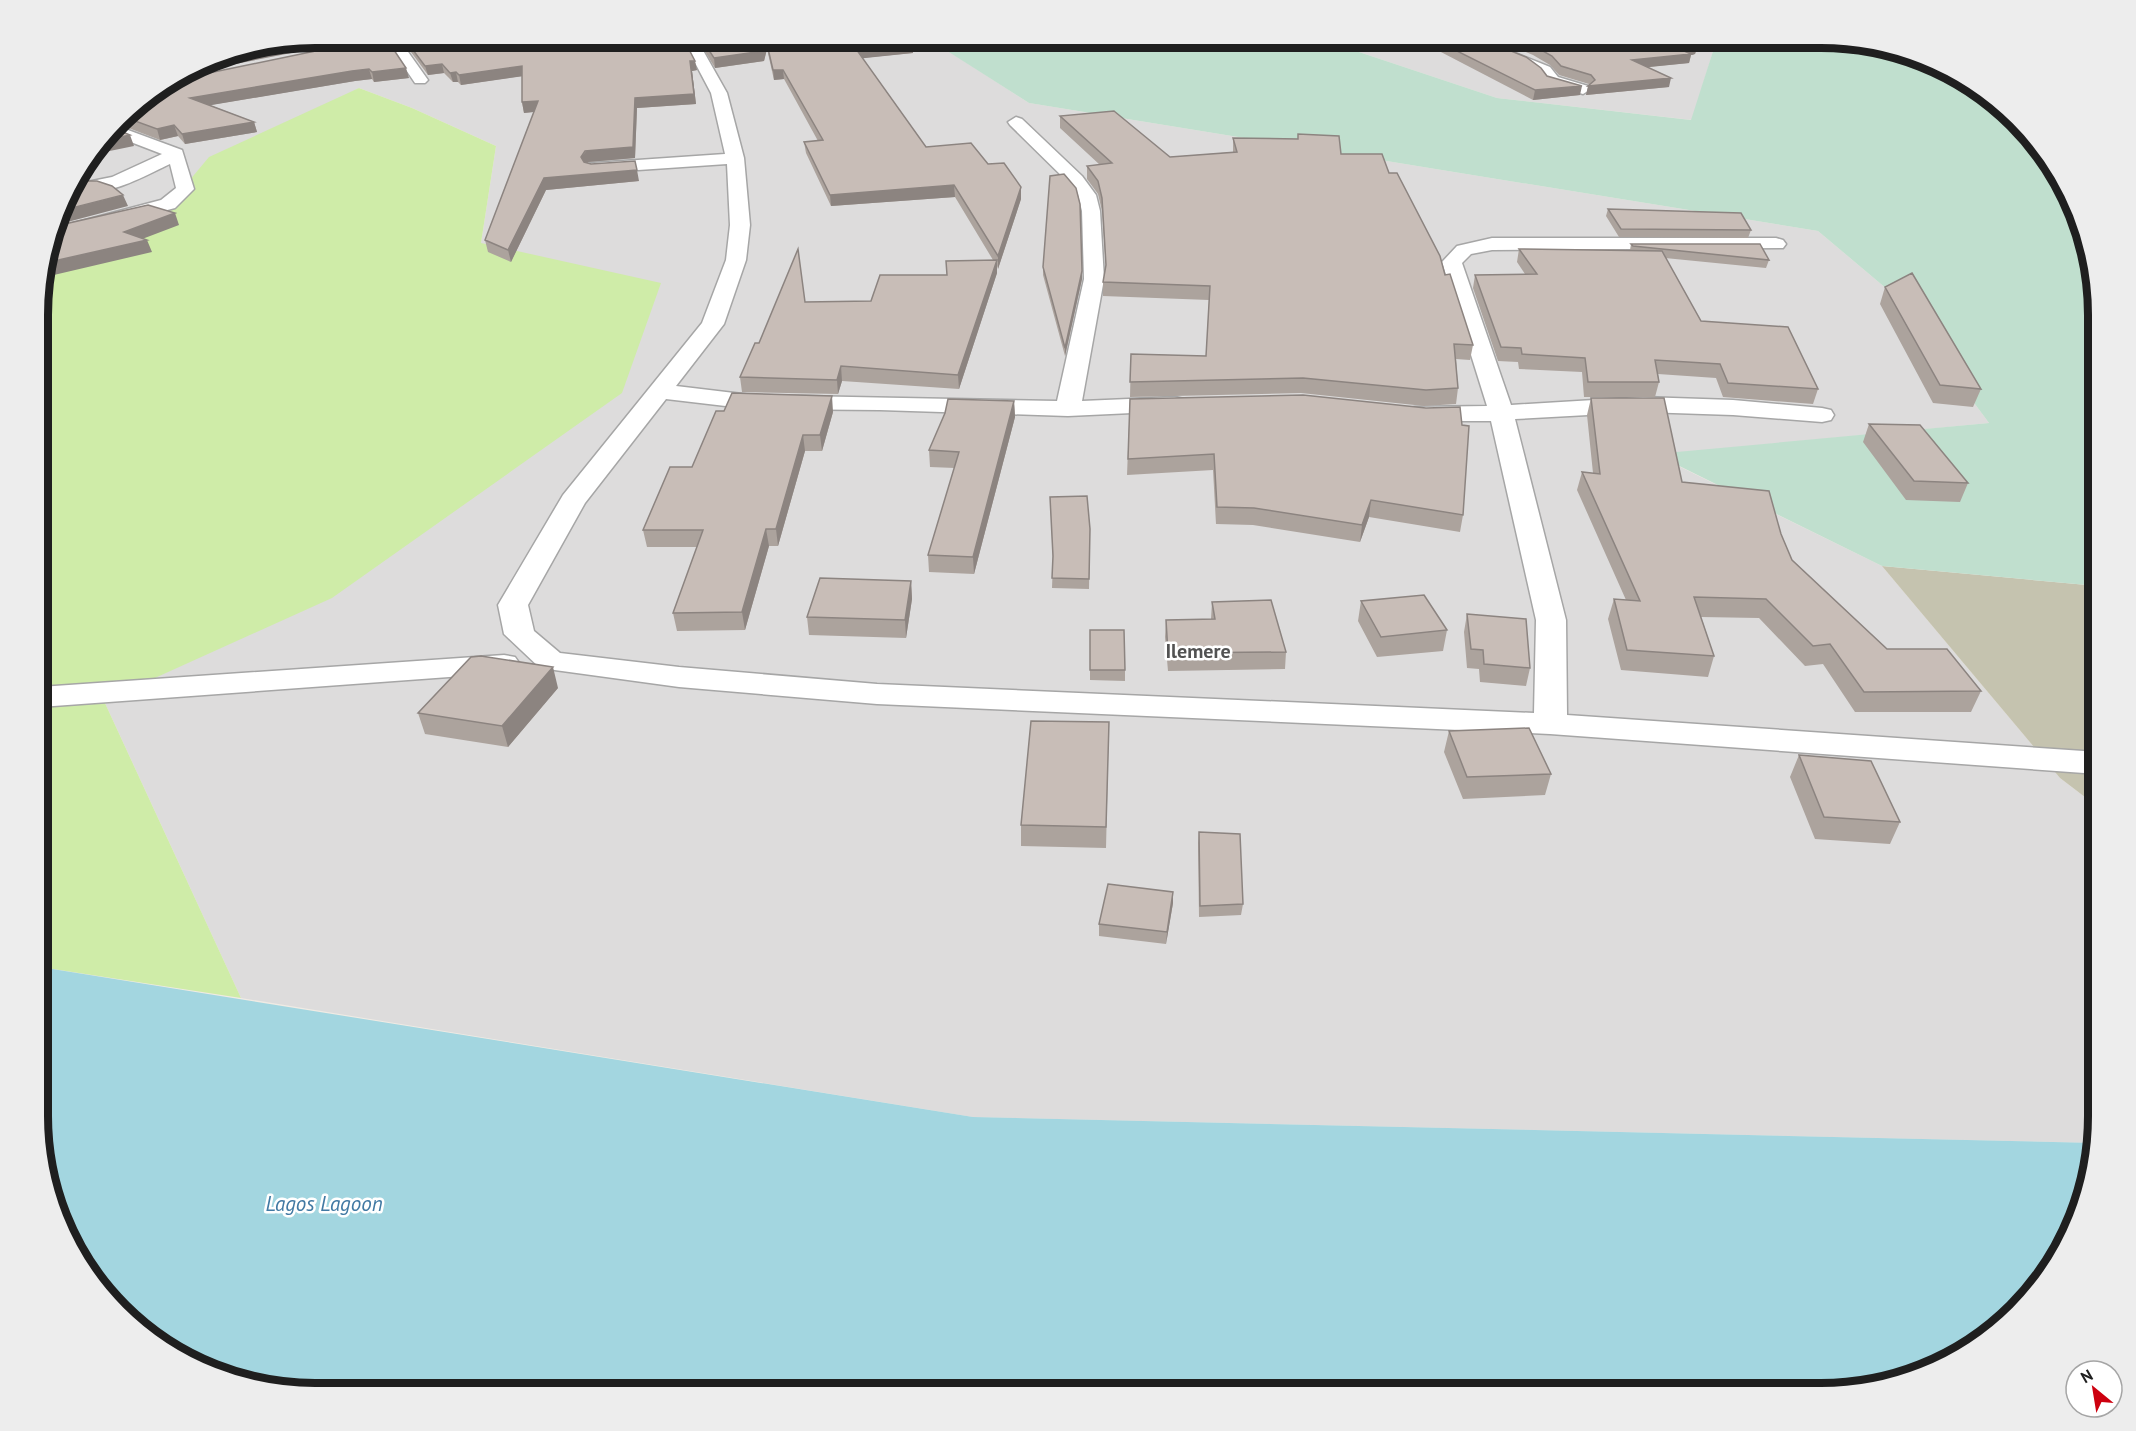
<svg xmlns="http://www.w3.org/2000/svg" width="2136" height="1431" font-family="'PT Sans',sans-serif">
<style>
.residential{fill:#dddcdc}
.construction{fill:#c5c3af}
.grass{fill:#cfeca8}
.wetland{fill:#c0dfce}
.water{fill:#a3d6e0}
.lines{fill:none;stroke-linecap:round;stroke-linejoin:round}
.street-casing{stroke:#a6a6a6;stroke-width:3}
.street{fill:#fff;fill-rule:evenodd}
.wall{fill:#aca39d}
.shaded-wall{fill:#8c8480}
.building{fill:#c8bdb7;stroke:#8c8480;stroke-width:1.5}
.labels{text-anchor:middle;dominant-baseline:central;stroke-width:5;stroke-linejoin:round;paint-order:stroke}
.quarter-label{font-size:20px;font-weight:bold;fill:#525252;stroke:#fff}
.near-water-label{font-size:21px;font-style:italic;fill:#4179a3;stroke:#fff}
.rim{fill:none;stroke:#1f1f1f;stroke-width:8}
</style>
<rect width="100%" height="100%" fill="#f0ebe4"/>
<path class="residential" d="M315 38H983L942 47 1029 103 1818 231 1894 295 1989 423 1656 455 1882 566 2060 778 2098 807 2096 1143 973 1117 241 998 104 701 481 243 496 146 412 108 359 88 133 248 40 279 66 192 132 107 209 58Z
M1317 38H1721L1714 48 1692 120 1497 98Z"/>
<path class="construction" d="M1882 566 2098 586V807L2060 778Z"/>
<path class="grass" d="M359 88 412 108 496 146 481 243 661 283 622 393 332 598 104 701 241 998 40 967V279L133 248 209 157Z"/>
<path class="wetland" d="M983 38H1317L1497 98 1691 120 1714 48 1721 38H1821L1910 52 1975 84 2061 177 2098 297V586L1882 566 1655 454 1989 423 1894 295 1818 231 1029 103 941 47Z"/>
<path class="water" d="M40 967 973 1117 2096 1143 2084 1205 2052 1270 1959 1356 1839 1393H315L226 1379 161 1347 75 1255 40 1152Z"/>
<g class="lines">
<g class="street-casing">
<path id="street" d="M376 38H398L396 41 406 49 428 80 425 83H415L396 55 383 44 339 55 332 51 334 48Z
M682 38H696L727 93 744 158 750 225 746 260 724 324 676 386 751 395 1057 401 1084 279 1082 211 1078 195 1070 184 1010 125 1008 122 1016 117 1022 119 1082 176 1096 195 1100 211 1104 279 1082 401 1175 397 1184 399 1187 404 1184 409 1175 411 1068 416 880 410 751 409 666 399 585 503 528 605 534 631 560 653 679 667 877 684 1534 713 1536 620 1491 421H1415L1406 419 1403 414 1406 409 1415 407 1487 406 1442 262 1457 246 1492 238H1776L1783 240 1786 244 1783 248 1492 250 1471 254 1462 263 1511 405 1643 397 1733 400 1822 408 1831 410 1834 415 1831 420 1822 422 1733 415 1643 412 1515 419 1566 620 1567 715 2098 752V774L1550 734 877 704 679 687 540 668 504 634 498 605 563 495 702 323 726 260 730 225 727 164 594 173 588 172 585 168 588 164 594 163 725 154 711 93Z
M1500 47 1550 67 1558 77 1588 86 1591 89 1583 94 1546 83 1540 73 1495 54 1493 51Z
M117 126 182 150 194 189 175 208 52 240 55 228 161 200 176 188 170 164C148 174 111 196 87 190L84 186 87 182 112 177 162 154 110 134Z
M504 655 515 657 520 664 515 671 504 673 40 707V687Z"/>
</g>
<use href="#street" class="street"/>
</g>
<path class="wall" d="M378 38 409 78 374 82 372 79 355 81 210 105 254 122 257 132 185 144 178 136 160 140 118 124 132 107Z
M398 38H683L697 70 692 71 696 104 637 108 635 158 588 162 587 163 639 181 546 190 511 262 488 252 485 240 534 112 524 113 522 102V76L461 85 458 82H453L444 73 428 75 408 48 399 41Z
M697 38H937L908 41 912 44 913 53 862 58 926 147 988 164 1021 199 998 269 997 266V273L959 389 842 381 838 394 742 392 740 377 759 343 805 302 871 301 993 260 955 197 831 206 806 153 804 142 818 141 784 79 774 80 767 49 764 61 715 68Z
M1414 38H1479L1580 95 1533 100Z
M1493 38H1679L1698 45 1695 54 1691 55 1689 63 1647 67 1669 87 1586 95 1589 84 1559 75 1550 65 1533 55Z
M1060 116 1170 157 1233 152V138L1341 154 1389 173 1445 275 1473 345 1470 360 1456 359 1458 388 1456 404 1424 406 1301 393 1130 397 1131 354 1206 356 1209 300 1103 296V282L1106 269 1102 211 1098 194 1087 179V166L1100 165 1060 128Z
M1608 209 1751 230 1748 238 1619 237 1606 216Z
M1631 244 1769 260 1766 268 1665 258 1701 321 1818 389 1813 404 1723 397 1716 378 1658 374 1659 382 1655 397H1584L1582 372 1519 369 1518 362 1498 361 1473 288 1475 275 1525 274 1517 262 1519 249 1630 250Z
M1043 267 1082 279 1065 356 1043 275Z
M1885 287 1981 389 1973 407 1933 403 1880 304Z
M1591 398 1682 482 1781 534 1792 560 1887 649 1981 691 1971 712H1855L1823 664 1805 666 1759 618 1701 617 1714 656 1708 677 1621 670 1608 619 1614 599 1626 600 1577 490 1582 472 1593 473 1587 415Z
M1130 399 1463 515 1460 532 1369 517 1360 542 1253 525 1216 524 1213 470 1127 475Z
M1014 401 1015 417 974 574 929 572 928 555 955 468 930 467 929 450Z
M833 412 822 451H805L778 546H769L745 630 677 631 673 613 697 547H647L643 530Z
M1869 424 1968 483 1960 502 1906 500 1863 442Z
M1050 497 1090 529 1089 589 1052 588 1053 561Z
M911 581 912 599 906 638 809 635 807 617Z
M1361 601 1447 630 1443 651 1377 657 1358 621Z
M1212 602 1286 652 1285 669 1168 671 1165 637 1166 620 1211 619Z
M1467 614 1530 668 1526 686 1480 682 1479 669 1467 668 1464 632Z
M1090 630 1125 670V681L1090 680Z
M558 688 508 747 425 734 418 713Z
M1109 722 1106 848 1021 846V825Z
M1449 731 1551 774 1545 795 1463 799 1444 752Z
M1799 755 1900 822 1890 844 1815 839 1790 777Z
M1199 832 1243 904 1241 915 1199 917 1198 843Z
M1173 903 1166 944 1099 936V924Z"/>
<path class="shaded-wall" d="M319 38H368L184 74 208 59Z
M900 38H937L900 42Z
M766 40 767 49 764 61 715 68 714 58Z
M912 44 913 53 856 59V49Z
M1698 45 1695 54 1691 55 1689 63 1630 69 1632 60 1675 47Z
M690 61H695L697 70 692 71 696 104 637 108 635 158 588 162 583 168 581 157 635 98Z
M442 64 444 73 428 75 425 66Z
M522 66 524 76 461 85 459 75Z
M406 68 409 78 374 82 372 72Z
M369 69 372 79 355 81 194 108 190 98 352 71Z
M773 70H783L784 79 774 80Z
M456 72 458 82H453L450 73Z
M1671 78 1669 87 1586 95 1588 86Z
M1582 86 1580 95 1533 100 1535 90Z
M538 101 541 111 524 113 522 102Z
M254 122 257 132 185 144 182 134Z
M174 125 178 136 160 140 157 129Z
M130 135 134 146 95 154 106 140Z
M637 170 639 181 546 190 511 262 508 250 544 178Z
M954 185 955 197 831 206 830 195Z
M1021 187V199L998 269V256Z
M123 195 128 206 56 225 60 211Z
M175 213 179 225 129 244 124 232Z
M147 240 152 252 41 278V276L45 263Z
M997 260V273L959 389 958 375Z
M1082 271V279L1065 356V348Z
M47 277 52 289 40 292V278Z
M841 366 842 381 838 394 837 380Z
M832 396 833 412 822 451 820 435Z
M1014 401 1015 417 974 574 973 557Z
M803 435 805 451 778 546 776 529Z
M1371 500 1369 517 1360 542 1362 525Z
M766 529 769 546 745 630 742 612Z
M911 581 912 599 906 638 905 620Z
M553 667 558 688 508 747 502 726Z
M1173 892V903L1166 944 1167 932Z"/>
<path class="building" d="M315 38H319L208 59 209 58Z
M378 38H380L392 47 406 68 372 72 369 69 352 71 190 98 254 122 182 134 174 125 157 129 124 117 132 107 175 80Z
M404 38H683L695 61H690L694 94 635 98 633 147 585 151 581 157 584 162 591 164 635 161 637 170 544 178 508 250 485 240 538 101 522 102V66L459 75 456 72 450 73 442 64 425 66Z
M701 38H905L912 44 856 49 926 147 971 143 988 164 1004 163 1021 187 998 256 954 185 830 195 804 142 823 140 783 70H773L766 40 763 51 714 58Z
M1431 38H1479L1526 57 1541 68 1547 76 1582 86 1535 90Z
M1514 38H1679L1698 45 1675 47 1691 54 1632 60 1671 78 1588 86 1595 80 1591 75 1561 66 1552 56 1534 46Z
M1114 111 1170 157 1237 152 1233 138 1298 139V134L1339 136 1341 154H1382L1389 173H1397L1440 256 1445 275 1450 274 1473 345 1454 344 1458 388 1426 390 1303 378 1130 382 1131 354 1206 356 1210 286 1103 282 1106 265 1102 198 1098 181 1087 166 1112 163 1060 116Z
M115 129 130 135 106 140Z
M1064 174 1076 188 1080 204 1082 271 1065 348 1043 267 1050 176Z
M78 177 82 181H97L112 186 123 195 60 211 66 192Z
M148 205 175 213 124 232 147 240 45 263 56 226Z
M1608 209 1741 213 1751 230 1621 229Z
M1631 244H1760L1769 260 1633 246Z
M798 249 805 302 871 301 880 275H947L946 261 997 260 958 375 841 366 837 380 740 377 755 343H759Z
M1519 249 1662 251 1701 321 1788 327 1818 389 1728 383 1720 364 1655 360 1659 382H1588L1585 358 1522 354 1521 348 1501 347 1475 275 1537 274Z
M42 272 47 277 40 278Z
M1912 273 1981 389 1940 385 1885 287Z
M732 393 832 396 820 435H803L776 529H766L742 612 673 613 703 530H643L670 467H692L716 411H724Z
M1303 395 1426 408 1460 407 1462 425 1469 426 1463 515 1371 500 1362 525 1254 508 1217 507 1214 454 1128 459 1130 399Z
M1591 398H1664L1682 482 1769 491 1781 534 1792 560 1887 649H1947L1981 691 1864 692 1830 644 1813 646 1766 599 1694 597 1714 656 1627 650 1614 599 1640 601 1582 472 1600 474Z
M948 399 1014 401 973 557 928 555 959 452 929 450 945 413Z
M1869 424 1920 425 1968 483 1914 481Z
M1087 496 1090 529 1089 579 1052 578 1053 556 1050 497Z
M820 578 911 581 905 620 807 617Z
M1424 595 1447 630 1381 637 1361 601Z
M1271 600 1286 652 1168 653 1166 620 1215 619 1212 602Z
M1467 614 1526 619 1530 668 1484 664 1483 650 1471 649Z
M1090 630H1124L1125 670H1090Z
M481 656 553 667 502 726 418 713 471 657Z
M1031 721 1109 722 1106 827 1021 825Z
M1529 728 1551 774 1467 777 1449 731Z
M1799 755 1871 761 1900 822 1824 817Z
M1199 832 1240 834 1243 904 1200 906Z
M1108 884 1173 892 1167 932 1099 924Z"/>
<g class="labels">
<g class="quarter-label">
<text x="1198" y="651">Ilemere</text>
</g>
<g class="near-water-label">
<text x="324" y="1203">Lagos Lagoon</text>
</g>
</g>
<path d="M0 0H2136V1431H0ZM315 48H1821A267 267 0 0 1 2088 315V1116A267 267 0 0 1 1821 1383H315A267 267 0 0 1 48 1116V315A267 267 0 0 1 315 48Z" fill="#ededed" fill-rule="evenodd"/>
<path class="rim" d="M315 48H1821A267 267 0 0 1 2088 315V1116A267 267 0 0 1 1821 1383H315A267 267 0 0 1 48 1116V315A267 267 0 0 1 315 48Z"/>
<g transform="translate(2094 1389) rotate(330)"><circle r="28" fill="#ffffff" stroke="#a5a5a5" stroke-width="1.5"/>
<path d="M0-4.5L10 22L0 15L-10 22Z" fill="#cd000f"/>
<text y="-9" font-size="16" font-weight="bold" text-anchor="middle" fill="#1f1f1f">N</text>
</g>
</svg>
